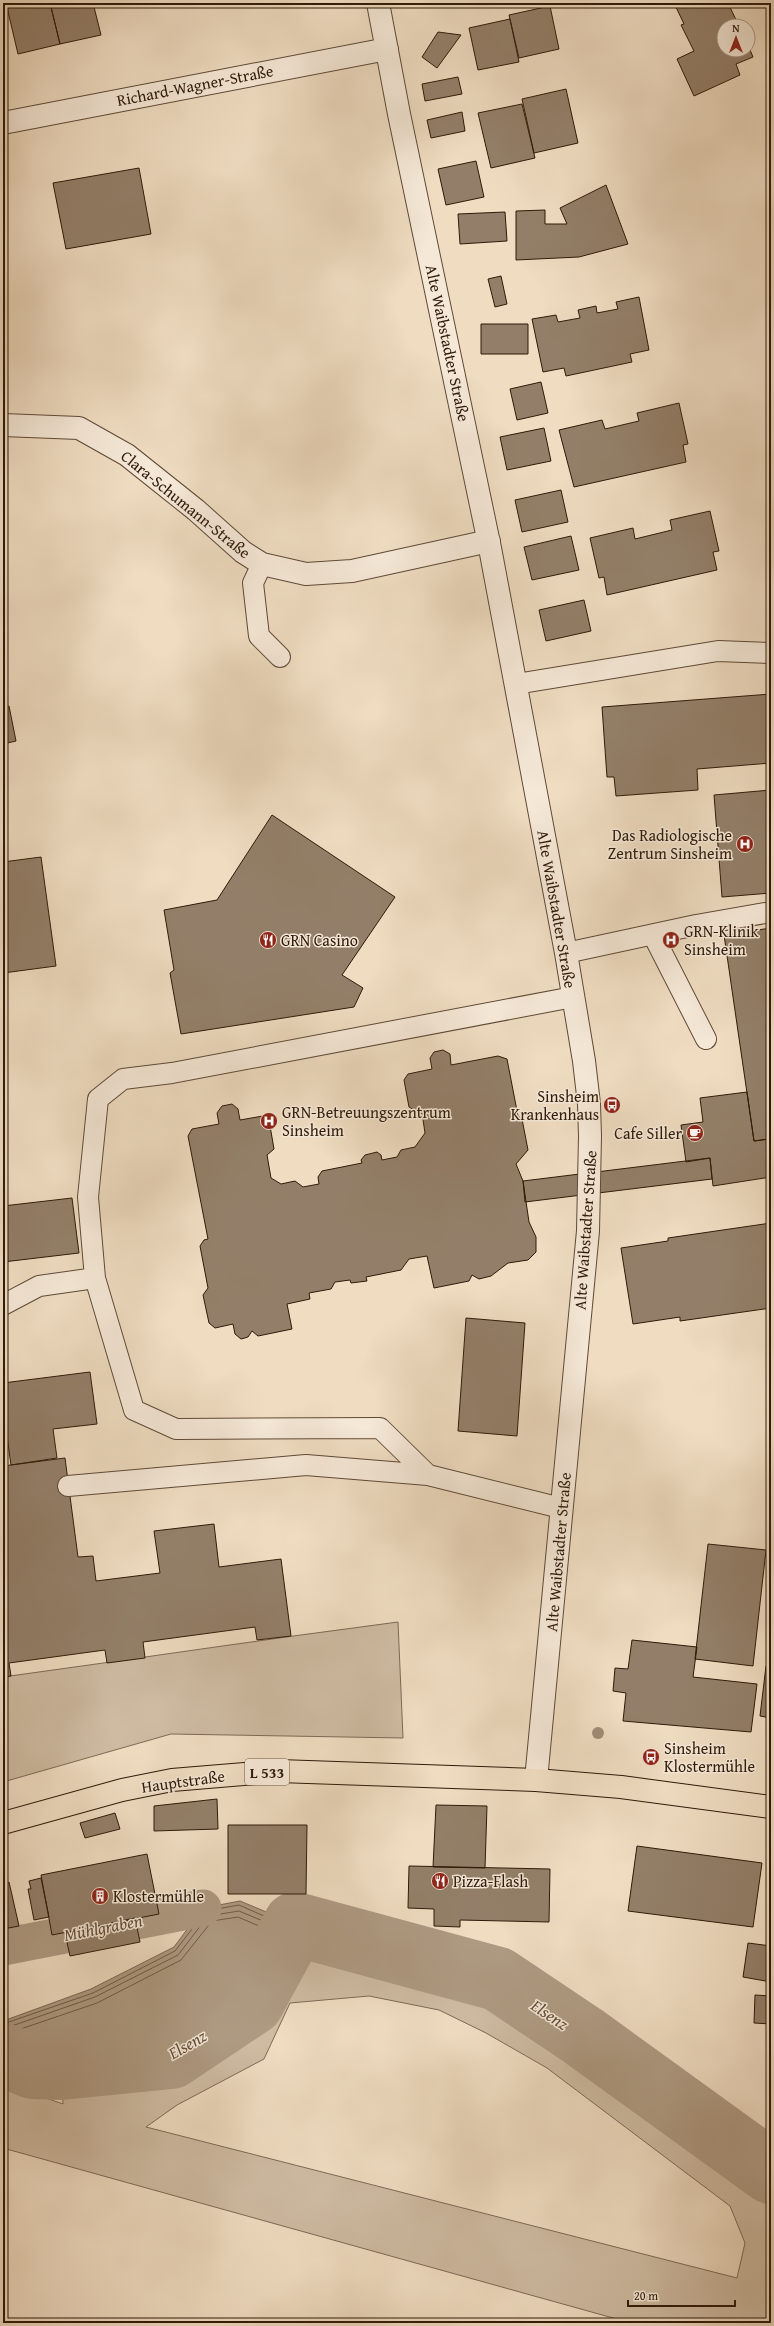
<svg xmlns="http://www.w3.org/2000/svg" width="774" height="2326" font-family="'Gentium Book Plus',serif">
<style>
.green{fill:#cebba2;stroke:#7e6a56;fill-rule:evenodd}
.water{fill:#ae9a82;stroke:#7b6752}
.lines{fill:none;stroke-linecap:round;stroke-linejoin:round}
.shore{stroke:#6e5a46;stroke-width:1}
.canal{stroke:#ae9a82;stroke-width:37}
.river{stroke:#ae9a82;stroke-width:64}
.building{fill:#937f69;stroke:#2f1a09}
.lane-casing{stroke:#5f4a37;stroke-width:22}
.street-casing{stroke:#5f4a37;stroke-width:24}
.primary-casing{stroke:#2f1a09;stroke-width:24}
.lane{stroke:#f5e8d7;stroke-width:20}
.street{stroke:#f5e8d7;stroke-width:22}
.primary{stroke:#efdcc1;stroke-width:22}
.tree{fill:#a08c75}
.labels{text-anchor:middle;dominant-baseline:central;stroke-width:3;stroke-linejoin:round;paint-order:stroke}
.shield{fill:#f5e8d7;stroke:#6a5847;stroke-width:1}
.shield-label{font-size:15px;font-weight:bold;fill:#2f1a09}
.street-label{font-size:16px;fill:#2f1a09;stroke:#f5e8d7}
.poi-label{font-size:16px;fill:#2f1a09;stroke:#f5e8d7;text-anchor:start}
.water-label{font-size:17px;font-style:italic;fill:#624d39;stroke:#f5e8d7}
</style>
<rect width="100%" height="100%" fill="#efdcc1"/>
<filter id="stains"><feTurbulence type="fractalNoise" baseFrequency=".005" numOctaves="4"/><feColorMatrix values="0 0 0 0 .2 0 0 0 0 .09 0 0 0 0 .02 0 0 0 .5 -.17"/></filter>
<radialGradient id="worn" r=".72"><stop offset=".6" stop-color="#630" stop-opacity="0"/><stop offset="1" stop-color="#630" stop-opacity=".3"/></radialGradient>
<path class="green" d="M398 1622 403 1738 171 1734 3 1782V1677C135 1659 266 1639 398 1622Z
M302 1921 401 1935 504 1972 604 2020 771 2151V2323H631L3 2148V2083L63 2104 61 2068 171 2057 252 2003ZM369 1996 439 2010 486 2033 547 2068 730 2206 745 2243 737 2278 146 2127 177 2105 264 2059 290 2003Z"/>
<path class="water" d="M240 1901 295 1924 252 2003 171 2057 61 2068 33 2067 3 2055V2021L91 1989 174 1947 203 1908Z"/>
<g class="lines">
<path class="shore" d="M3 2024 93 1993 175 1951 206 1911 239 1905 289 1927 249 2000 170 2053 61 2064 34 2063 3 2052
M3 2029 95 1997 178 1955 208 1916 239 1911 282 1929 245 1996 168 2048 60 2059 35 2058 3 2047
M3 2035 97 2003 181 1960 212 1921 238 1917 273 1932 240 1992 166 2043 60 2053 36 2052 3 2041"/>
<path class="canal" d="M3 1947 203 1908"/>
<path class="river" d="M3 2055 33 2067 61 2068 171 2057 252 2003 295 1924 498 1979 583 2036 771 2172"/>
</g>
<path class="building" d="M6 3H50L60 44 18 54Z
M50 3H93L101 35 60 44Z
M679 3H728L739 26H724V50H748V45L753 57 736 64 740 75 694 96 677 59 694 51 681 25 684 24 675 5Z
M550 6 559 49 519 58 509 15Z
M510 19 519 62 478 70 469 28Z
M438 32 461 35 437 68 422 57Z
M458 77 462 94 425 101 422 84Z
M566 89 578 143 534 153 522 99Z
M522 104 535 158 491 168 478 113Z
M462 112 465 131 431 138 427 120Z
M476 161 484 197 446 205 438 169Z
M139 168 151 234 66 249 53 183Z
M606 185 628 244 579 257 516 260V211L545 210V224H567L560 208Z
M505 212 507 241 460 244 458 214Z
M501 276 507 304 495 307 488 279Z
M639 297 649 350 630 354 632 362 566 376 564 368 543 372 532 319 556 315 558 322 580 318 578 310 596 306 597 313 618 309 616 302Z
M481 324H528V354H481Z
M541 382 548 413 517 420 510 389Z
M679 403 688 444 683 445 686 462 574 487 559 430 602 420 605 429 639 421 637 413Z
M544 428 551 461 507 470 500 437Z
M561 490 568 522 522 532 515 500Z
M710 511 719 551 713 552 717 570 607 595 604 577 599 578 590 538 633 528 635 539 672 530 670 520Z
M571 536 579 570 532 580 524 547Z
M584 600 591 631 546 641 539 610Z
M771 694V763L697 769 698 790 616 796 614 777H607L602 707Z
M9 706 16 741 3 744V707Z
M771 790V893L722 897 714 795Z
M272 815 395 897 342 975 363 988 354 1007 181 1034 170 973 174 970 164 910 217 900Z
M41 857 56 966 3 973V862Z
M771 928V1156L769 1139 754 1141 724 935Z
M443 1050 450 1054 451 1065 498 1056 507 1059 518 1116 522 1119 528 1150 516 1164 523 1181 529 1222 536 1237V1252L528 1260 508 1263 491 1276 479 1279 472 1275 469 1281 434 1288 427 1256 409 1259 401 1270 366 1277 367 1281 351 1283 350 1280 335 1282 331 1289 309 1293 310 1299 287 1304 292 1329 258 1336 252 1331 248 1337 241 1339 235 1334 233 1324 215 1328 209 1323 203 1295 208 1288 200 1246 204 1240 208 1239 188 1136 192 1129 219 1124 217 1113 222 1106 232 1104 238 1109 240 1120 263 1116 269 1120 274 1149 267 1155 271 1178 281 1184 295 1181 303 1187 319 1184 318 1177 322 1171 362 1163 361 1160 365 1155 377 1152 381 1155 382 1160 397 1157 401 1150 415 1147 425 1133 422 1113H418L409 1107 404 1080 408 1074 432 1069 430 1058 434 1052Z
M747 1092 754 1141 769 1139 771 1177 713 1186 710 1158 686 1162 681 1125 703 1122 700 1098Z
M710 1158 712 1179 525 1202 523 1181Z
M72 1198 79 1253 3 1262V1206Z
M771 1223V1308L680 1321V1317L633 1324 621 1248 668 1241V1238Z
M466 1318 525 1323 517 1436 458 1431Z
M90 1372 97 1424 53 1429 57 1458 11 1465 7 1436H3V1383Z
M65 1458 78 1557 93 1556 96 1581 160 1573 154 1531 214 1524 219 1567 281 1559 291 1636 257 1640 255 1627 143 1642 145 1658 107 1663 105 1650 9 1663 11 1676 3 1677V1466Z
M708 1544 766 1550 753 1666 695 1659Z
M632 1640 697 1647 693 1677 757 1684 751 1732 623 1721 626 1693 613 1691 615 1668 628 1669Z
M766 1666H771V1718L760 1716Z
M217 1799 218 1829 154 1831V1806Z
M436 1805 487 1806 485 1868 433 1867Z
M115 1813 120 1829 85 1838 80 1823Z
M228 1825H307L306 1894H228Z
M637 1846 762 1863 753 1927 628 1911Z
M147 1854 159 1914 52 1935 41 1875Z
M409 1866 550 1869 549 1922 460 1920V1927L434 1926V1909L408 1908Z
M41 1878 49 1917 34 1920 28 1889H31L29 1881Z
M9 1882 19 1926 3 1929V1884Z
M135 1918 140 1942 70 1956 65 1933Z
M748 1943 771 1946V1982L743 1977Z
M755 1995 771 1996V2024L754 2023Z"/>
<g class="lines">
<g class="lane-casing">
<path id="lane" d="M262 564 253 583 259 636 280 657
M516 684 718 651 771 653
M653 935 706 1039
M566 953 696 925 771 912
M95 1278 134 1410 176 1429 380 1428 428 1475
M3 1305 39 1286 95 1278 88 1197 98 1099 123 1079 172 1073 573 997
M68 1486 306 1465 428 1475 561 1508"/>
</g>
<g class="street-casing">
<path id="street" d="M378 3 399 114 490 548 566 953 584 1061 589 1104 590 1136 588 1231 536 1780
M3 123 387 49
M3 425 79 428 127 455 196 510 243 552 262 564 306 574 352 571 489 541"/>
</g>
<g class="primary-casing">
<path id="primary" d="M3 1823 122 1790 172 1780 279 1771 536 1780 621 1787 771 1807"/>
</g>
<use href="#lane" class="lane"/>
<use href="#street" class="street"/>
<use href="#primary" class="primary"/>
</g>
<circle class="tree" cx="598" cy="1733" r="6"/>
<defs>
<g id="hospital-disc" transform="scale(0.9)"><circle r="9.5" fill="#8f2418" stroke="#f5e8d7"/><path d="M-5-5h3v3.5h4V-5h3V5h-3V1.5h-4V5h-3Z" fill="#fff"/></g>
<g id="restaurant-disc" transform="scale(0.9)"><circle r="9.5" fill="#8f2418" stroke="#f5e8d7"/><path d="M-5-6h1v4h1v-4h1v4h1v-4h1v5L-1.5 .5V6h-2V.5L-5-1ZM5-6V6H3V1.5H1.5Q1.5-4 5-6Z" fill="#fff"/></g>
<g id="bus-disc" transform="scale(0.9)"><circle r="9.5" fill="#8f2418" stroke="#f5e8d7"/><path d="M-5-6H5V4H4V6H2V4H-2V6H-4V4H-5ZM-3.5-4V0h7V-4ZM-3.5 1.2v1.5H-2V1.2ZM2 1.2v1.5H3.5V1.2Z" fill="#fff"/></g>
<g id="cafe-disc" transform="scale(0.9)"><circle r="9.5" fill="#8f2418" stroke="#f5e8d7"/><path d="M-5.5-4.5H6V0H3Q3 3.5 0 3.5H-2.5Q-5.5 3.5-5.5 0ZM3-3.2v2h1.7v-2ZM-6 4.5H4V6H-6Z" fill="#fff"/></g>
<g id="building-disc" transform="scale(0.9)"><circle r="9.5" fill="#8f2418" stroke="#f5e8d7"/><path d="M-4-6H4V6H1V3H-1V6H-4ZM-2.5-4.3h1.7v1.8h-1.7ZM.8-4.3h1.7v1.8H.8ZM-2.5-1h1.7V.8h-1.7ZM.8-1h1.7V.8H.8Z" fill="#fff"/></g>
</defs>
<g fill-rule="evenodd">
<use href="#hospital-disc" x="745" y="844"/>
<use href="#restaurant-disc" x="268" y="940"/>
<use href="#hospital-disc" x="671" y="940"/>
<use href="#bus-disc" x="612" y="1105"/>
<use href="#hospital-disc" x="269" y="1121"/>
<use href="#cafe-disc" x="695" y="1133"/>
<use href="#bus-disc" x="651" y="1757"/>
<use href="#restaurant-disc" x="440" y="1881"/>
<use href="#building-disc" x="100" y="1896"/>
</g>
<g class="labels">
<rect class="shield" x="245" y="1759" width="44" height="26" rx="3"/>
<g class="shield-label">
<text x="267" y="1772">L 533</text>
</g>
<g class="street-label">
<text transform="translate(195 85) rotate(-11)">Richard-Wagner-Straße</text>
<text transform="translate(448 343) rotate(78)">Alte Waibstadter Straße</text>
<text transform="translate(186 504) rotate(39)">Clara-Schumann-Straße</text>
<text transform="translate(557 909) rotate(80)">Alte Waibstadter Straße</text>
<text transform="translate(585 1230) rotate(-86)">Alte Waibstadter Straße</text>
<text transform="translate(558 1552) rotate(-85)">Alte Waibstadter Straße</text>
<text transform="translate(183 1781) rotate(-8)">Hauptstraße</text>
</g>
<g class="poi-label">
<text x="732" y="835" text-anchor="end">Das Radiologische<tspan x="732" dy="18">Zentrum Sinsheim</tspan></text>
<text x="684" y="931">GRN-Klinik<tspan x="684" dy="18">Sinsheim</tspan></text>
<text x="281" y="940">GRN Casino</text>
<text x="599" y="1096" text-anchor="end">Sinsheim<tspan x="599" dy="18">Krankenhaus</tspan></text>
<text x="282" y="1112">GRN-Betreuungszentrum<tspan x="282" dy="18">Sinsheim</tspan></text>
<text x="682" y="1133" text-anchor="end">Cafe Siller</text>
<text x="664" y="1748">Sinsheim<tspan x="664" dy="18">Klostermühle</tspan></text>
<text x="453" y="1881">Pizza-Flash</text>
<text x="113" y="1896">Klostermühle</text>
</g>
<g class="water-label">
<text transform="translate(103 1927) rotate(-11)">Mühlgraben</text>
<text transform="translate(550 2014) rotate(34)">Elsenz</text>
<text transform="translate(187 2044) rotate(-30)">Elsenz</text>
</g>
</g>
<rect width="774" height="2326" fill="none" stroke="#efdcc1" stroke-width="16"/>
<rect x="4" y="4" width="766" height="2318" fill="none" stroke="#2f1a09" stroke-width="2"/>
<rect x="8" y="8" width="758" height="2310" fill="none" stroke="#2f1a09"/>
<g transform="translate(736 38)"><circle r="19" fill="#f5e8d7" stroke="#a69685"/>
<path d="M0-3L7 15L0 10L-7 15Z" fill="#8f2418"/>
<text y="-6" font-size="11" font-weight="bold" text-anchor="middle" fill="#2f1a09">N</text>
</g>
<path d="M628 2300v6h107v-6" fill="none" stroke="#2f1a09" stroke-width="2"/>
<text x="634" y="2300" font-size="12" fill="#2f1a09" stroke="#f5e8d7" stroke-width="3" paint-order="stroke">20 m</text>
<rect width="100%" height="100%" filter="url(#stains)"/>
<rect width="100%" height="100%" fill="url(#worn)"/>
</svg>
